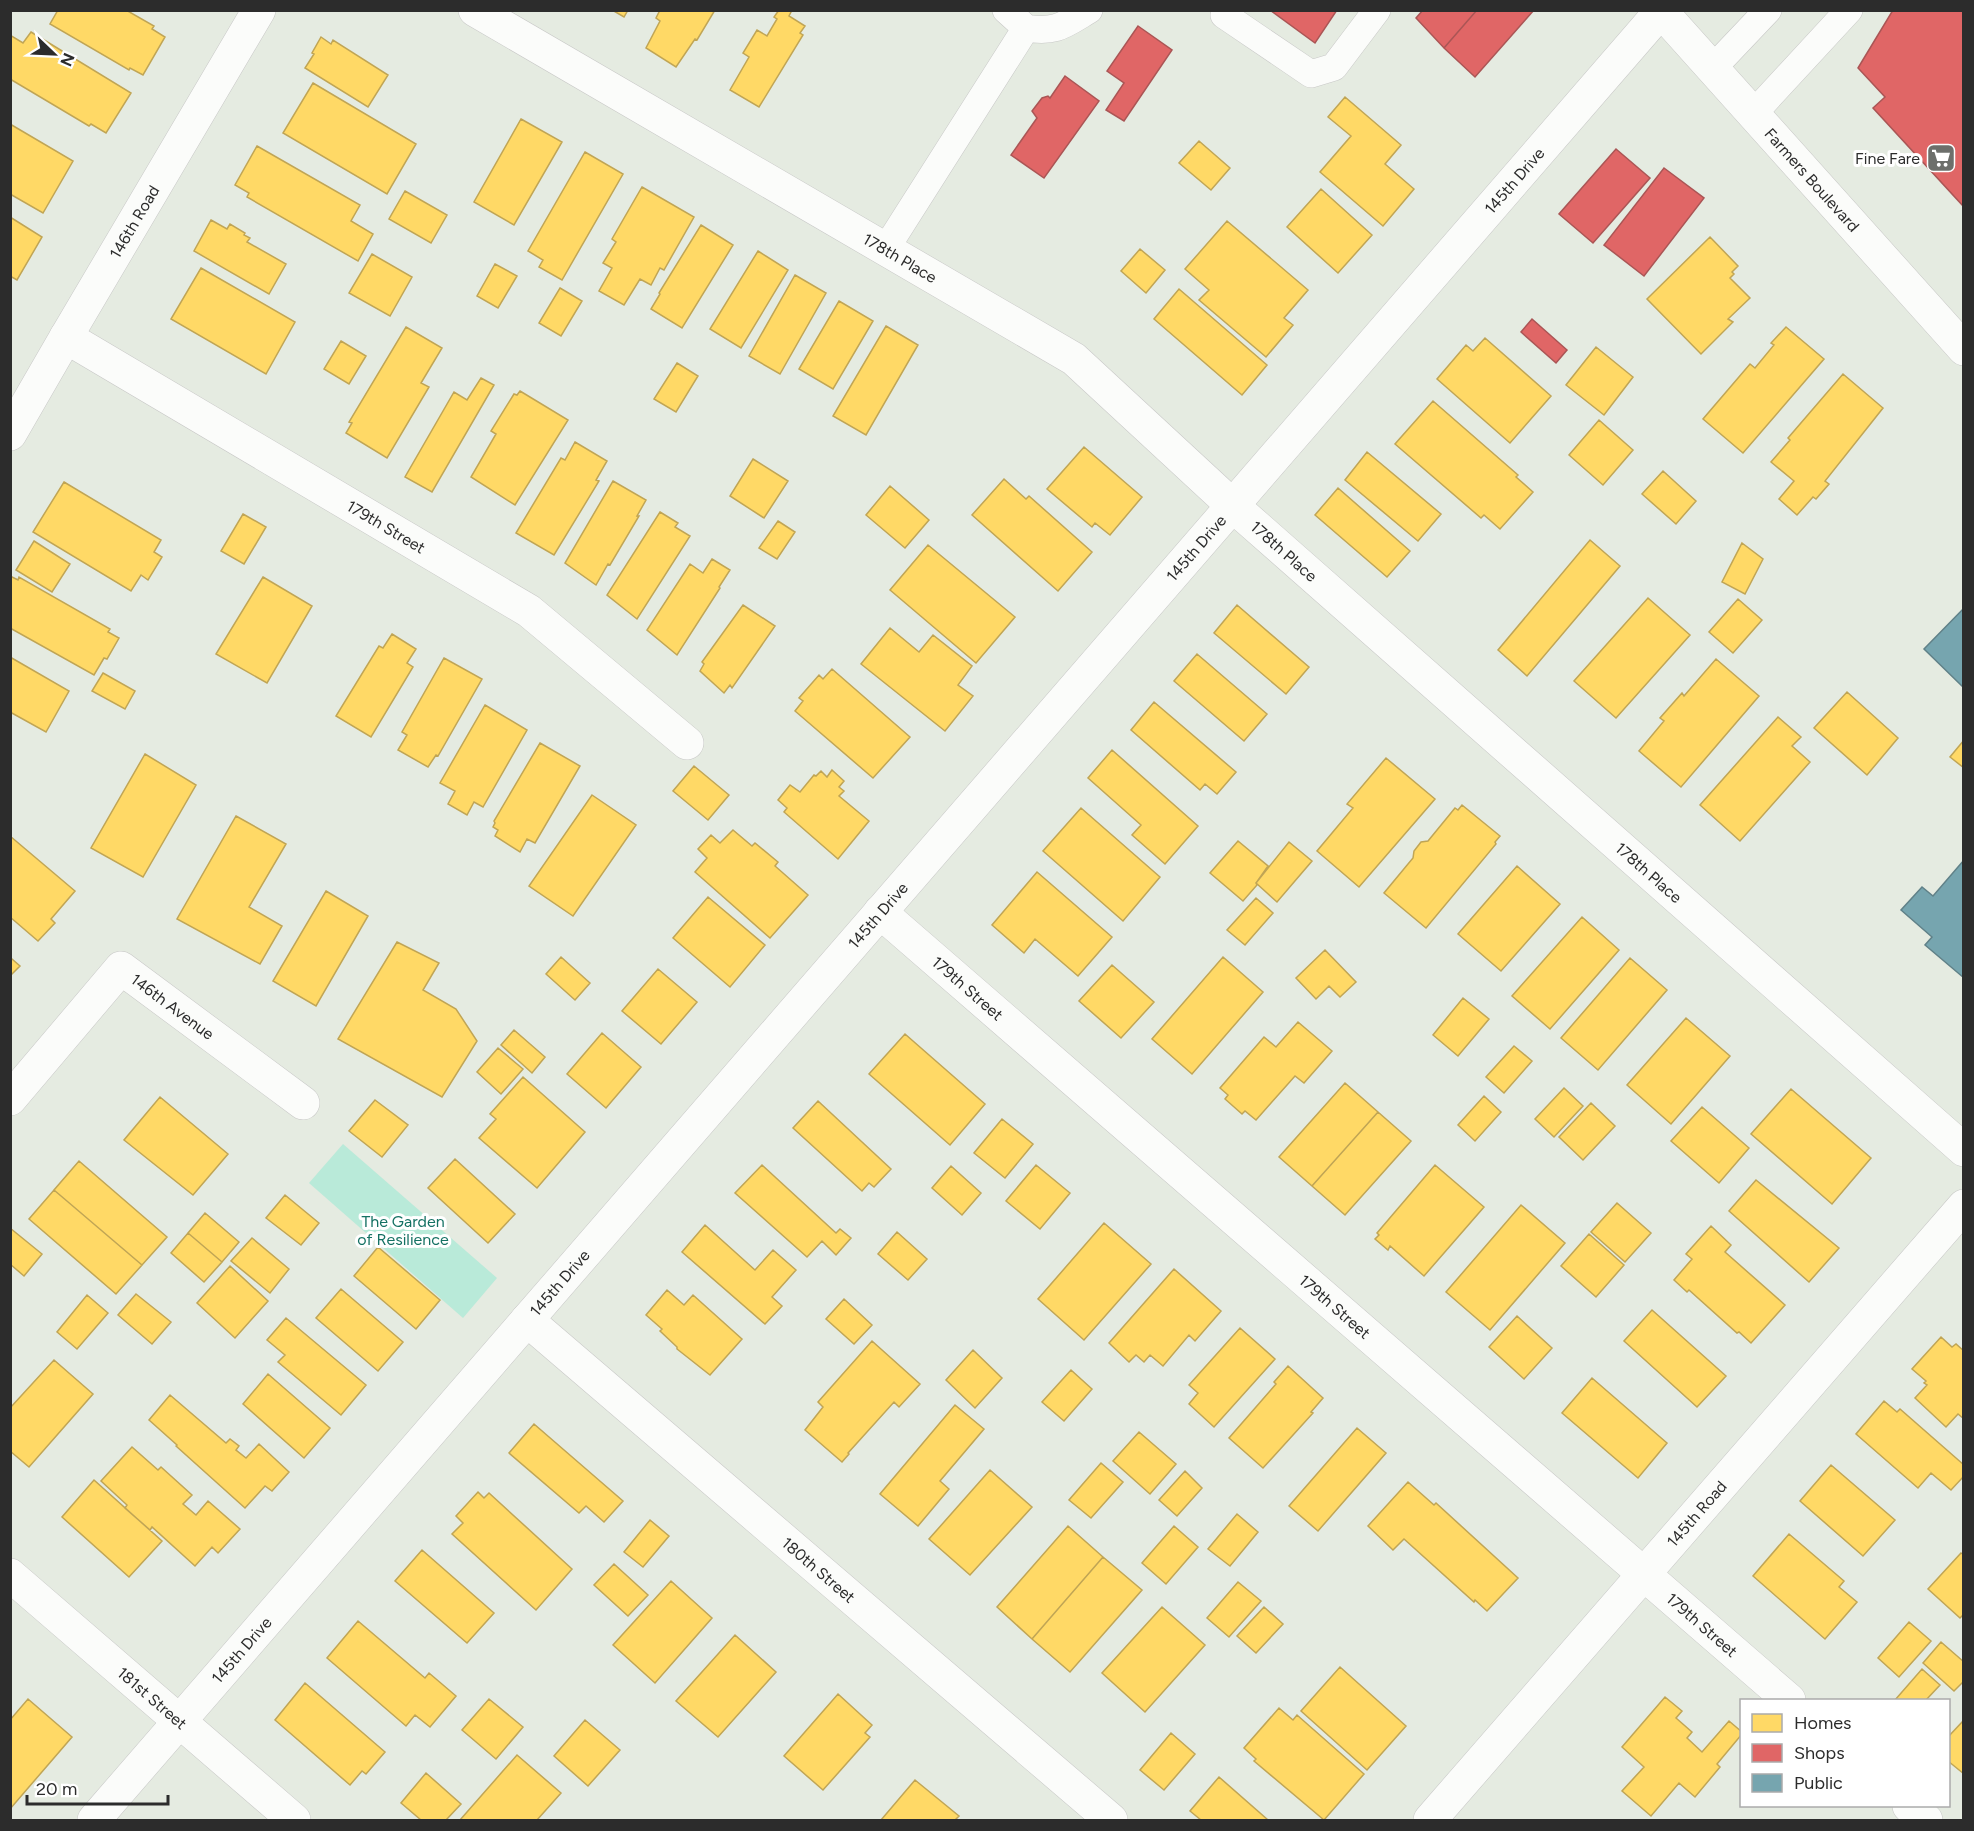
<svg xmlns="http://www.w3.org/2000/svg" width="1974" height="1831" font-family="Figtree,sans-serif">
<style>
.green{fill:#b9ead9}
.homes{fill:#ffd966;stroke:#c0a555;stroke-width:1.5}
.shops{fill:#e06666;stroke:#a55;stroke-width:1.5}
.public{fill:#76a5af;stroke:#608188;stroke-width:1.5}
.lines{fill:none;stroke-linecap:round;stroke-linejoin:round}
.service-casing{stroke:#c8c8c7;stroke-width:28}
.minor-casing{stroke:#c8c8c7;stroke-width:34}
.secondary-casing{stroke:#c8c8c7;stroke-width:34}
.service{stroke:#fbfcfa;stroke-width:27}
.minor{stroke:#fbfcfa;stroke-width:33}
.secondary{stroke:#fbfcfa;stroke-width:33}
.labels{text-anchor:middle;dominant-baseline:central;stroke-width:6;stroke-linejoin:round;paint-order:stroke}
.poi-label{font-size:16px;fill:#2c2c2c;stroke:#fff;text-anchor:end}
.street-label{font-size:16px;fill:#2c2c2c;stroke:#fff}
.park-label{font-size:16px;fill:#147163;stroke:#fff}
</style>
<rect width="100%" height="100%" fill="#e5ebe1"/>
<path class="green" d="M343 1144 497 1278 463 1318 309 1183Z"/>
<path class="homes" d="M58 10H126L154 26 152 29 165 37 143 75 130 68 129 70 50 24Z
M612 10H628L624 17Z
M660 10H715L697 40 695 39 676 67 646 48 660 21 656 18Z
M779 10H792L789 16 805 26 800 33 803 35 759 107 730 90 749 57 743 53 757 30 767 36 777 19 774 17Z
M31 32 131 93 106 133 91 124 89 126 10 79V35L23 43Z
M321 37 331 44 333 40 388 75 368 107 305 68 314 54 312 53Z
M313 83 416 144 387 194 283 133Z
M1345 97 1401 145 1385 164 1414 189 1383 226 1320 172 1351 136 1328 117Z
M521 119 562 142 514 225 474 202Z
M10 124 73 161 43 213 10 194Z
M1199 141 1230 168 1211 190 1179 163Z
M257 146 360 205 351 221 373 234 358 261 247 197 249 193 235 185Z
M585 152 623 174 562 280 539 267 543 260 528 251Z
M642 187 694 217 664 270 660 268 651 285 640 279 624 305 599 291 612 268 603 263 616 242 612 239Z
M1321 189 1372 235 1338 273 1287 227Z
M405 191 447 215 431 243 389 219Z
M10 217 42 237 17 280 10 276Z
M211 220 227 229 230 224 245 233 244 235 250 238 247 242 286 264 269 294 194 251Z
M1227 221 1308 290 1284 318 1293 325 1266 357 1199 300 1209 290 1185 269Z
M701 225 733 245 682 328 651 309 660 294 659 293Z
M1710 237 1738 266 1732 272 1734 274 1730 278 1750 298 1728 319 1733 322 1701 354 1647 299Z
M1140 249 1165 270 1146 293 1121 271Z
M758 251 788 270 741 348 710 329Z
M372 254 412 277 390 316 349 293Z
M495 264 517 276 498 308 477 296Z
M201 268 295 322 266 374 171 319Z
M795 275 826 293 780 374 749 356Z
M560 288 582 301 561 336 539 323Z
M1179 289 1267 365 1242 395 1154 319Z
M839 301 873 321 833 389 799 369Z
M886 326 918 345 866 435 833 416Z
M406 327 442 348 421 383 429 387 387 458 346 433 352 423 349 422Z
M1786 327 1824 359 1743 453 1703 419 1750 364 1755 368 1774 345 1771 343Z
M1485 338 1551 396 1510 443 1437 379 1466 345 1473 351Z
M341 341 366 356 349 384 324 369Z
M1596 347 1633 377 1604 415 1566 385Z
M677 363 698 376 676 412 654 399Z
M1843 374 1883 408 1825 481 1829 484 1816 499 1813 497 1797 515 1779 499 1794 481 1771 462 1790 440 1788 438Z
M481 378 494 385 432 492 405 477 454 392 467 400Z
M520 391 568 420 515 505 471 477 496 434 491 431 514 394 517 395Z
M1433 401 1518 475 1516 477 1533 492 1500 529 1484 515 1481 518 1395 444Z
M1599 420 1633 450 1603 485 1569 455Z
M575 442 607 461 596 480 599 481 554 555 516 533 561 458 565 460Z
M1084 447 1142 497 1110 535 1095 523 1092 527 1047 489Z
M1367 452 1441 514 1418 541 1345 480Z
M753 459 788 481 764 518 730 496Z
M1663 471 1696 501 1676 524 1642 494Z
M1004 479 1026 499 1029 496 1092 552 1058 591 972 515Z
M613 481 646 500 637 516H639L610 565 608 564 596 585 565 563Z
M64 482 161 540 154 552 162 557 148 580 141 575 131 591 33 532Z
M890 486 929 520 905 548 866 515Z
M1338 488 1410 551 1387 577 1315 515Z
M660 512 678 523 675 527 690 536 637 619 607 595Z
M243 514 266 527 244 564 221 551Z
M778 521 795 532 777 559 759 548Z
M1590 540 1620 566 1527 676 1498 650Z
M34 541 70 564 52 592 16 570Z
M1742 543 1763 559 1745 594 1722 582Z
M928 545 1015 617 976 663 890 590Z
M712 559 730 570 719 587 720 588 677 655 647 630 690 564 703 573Z
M10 576 18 580 19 577 110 629 108 632 119 638 107 659 104 658 94 675 10 628Z
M263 577 312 606 267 683 216 654Z
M1648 598 1690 635 1616 718 1574 681Z
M1738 599 1762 620 1733 653 1709 632Z
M743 605 775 626 732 688 730 685 724 693 700 671 704 664 702 662Z
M1237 605 1309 667 1286 694 1214 633Z
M890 628 919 652 933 635 972 666 958 685 973 696 945 731 861 664Z
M392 634 416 649 407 663 413 667 371 737 336 716 379 646 383 648Z
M1197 654 1267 714 1244 741 1174 681Z
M10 657 69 691 46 732 10 712Z
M444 658 482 679 438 756 436 755 428 767 398 750 407 735 402 732Z
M1716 659 1759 696 1681 787 1639 751 1664 721 1660 718 1682 693 1684 696Z
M832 669 910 737 873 778 795 711 803 701 799 698 819 675 823 679Z
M103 673 135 691 125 709 92 691Z
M1847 692 1898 738 1867 775 1814 728Z
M1154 702 1236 772 1217 794 1205 784 1200 790 1131 730Z
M485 705 527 730 483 807 474 802 467 815 448 804 455 791 440 783Z
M1778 717 1801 737 1792 746 1810 762 1740 841 1700 805Z
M1964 740V768L1950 757Z
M540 743 580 766 535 843 527 839 520 852 495 836 498 830 493 827 495 823 494 821Z
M1112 750 1198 826 1165 864 1132 835 1141 825 1088 778Z
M145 754 196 785 143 877 91 848Z
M1386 758 1435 799 1359 887 1317 851 1353 808 1347 804Z
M694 766 729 795 708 820 673 791Z
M832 770 844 781 839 787 844 791 839 796 869 821 838 859 784 812 787 808 778 800 790 785 800 792 814 775 816 776 821 771 827 777Z
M592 795 636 825 573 916 529 886Z
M1462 805 1500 836 1495 842 1496 844 1426 928 1384 893 1413 858 1414 851 1421 842 1428 841 1455 808 1458 810Z
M1081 808 1160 877 1123 921 1043 851Z
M236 816 286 844 249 907 282 926 260 964 177 919Z
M733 830 752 846 755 843 778 862 775 866 808 895 770 938 695 872 707 858 698 849 711 835 720 843Z
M10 836 75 891 51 919 55 923 38 941 10 917Z
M1238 841 1268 866 1256 883 1257 885 1243 901 1210 873Z
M1289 842 1312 861 1277 902 1256 883Z
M1517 866 1560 904 1501 971 1458 934Z
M1037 872 1112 937 1078 976 1035 939 1024 953 992 925Z
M326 891 368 916 316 1006 273 981Z
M708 897 765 945 730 987 673 938Z
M1256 898 1273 913 1245 945 1227 930Z
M1582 917 1619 950 1550 1029 1512 996Z
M397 942 439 963 423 990 456 1009 477 1041 442 1097 338 1039Z
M1325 950 1356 982 1340 997 1329 986 1316 999 1296 978Z
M561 957 590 983 575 1000 546 974Z
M1223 957 1263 992 1192 1074 1152 1039Z
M1630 958 1667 990 1598 1070 1561 1038Z
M12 959 20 966 10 976V961Z
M1112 965 1154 1002 1121 1038 1079 1001Z
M658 969 697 1002 661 1044 622 1011Z
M1463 998 1489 1019 1458 1056 1433 1035Z
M1686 1018 1730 1056 1671 1124 1627 1085Z
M1298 1022 1332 1051 1304 1083 1295 1076 1256 1120 1245 1111 1242 1114 1225 1099 1228 1095 1220 1088 1264 1037 1276 1047Z
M514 1030 545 1057 532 1073 501 1045Z
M602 1033 641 1067 606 1108 567 1074Z
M905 1034 985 1104 950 1145 869 1074Z
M1514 1046 1532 1061 1504 1093 1486 1077Z
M498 1048 523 1069 501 1094 477 1072Z
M523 1077 585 1132 537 1188 479 1138 496 1119 490 1114Z
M1345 1083 1378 1112 1312 1186 1279 1157Z
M1564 1088 1583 1106 1554 1137 1535 1119Z
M1791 1089 1871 1158 1832 1204 1751 1134Z
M1484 1096 1501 1112 1475 1141 1458 1125Z
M160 1097 228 1154 193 1195 124 1140Z
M375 1100 408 1125 382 1157 349 1131Z
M818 1101 891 1169 874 1187 869 1183 862 1191 793 1128Z
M1591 1103 1615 1126 1583 1160 1559 1137Z
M1702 1107 1749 1148 1719 1183 1671 1141Z
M1378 1112 1411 1141 1345 1215 1312 1186Z
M1002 1119 1033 1144 1005 1178 974 1153Z
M455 1159 515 1214 488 1243 428 1188Z
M79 1161 167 1237 142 1265 54 1190Z
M762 1165 836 1233 840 1229 851 1238 836 1255 822 1241 807 1257 735 1193Z
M1036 1165 1070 1193 1040 1229 1006 1201Z
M1435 1165 1484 1207 1424 1276 1390 1246 1388 1250 1375 1239 1379 1235 1377 1233Z
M951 1166 981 1193 962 1215 932 1188Z
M1756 1180 1839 1248 1809 1282 1729 1211Z
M54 1190 142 1265 116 1294 29 1219Z
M285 1195 319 1223 301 1245 266 1218Z
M1617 1203 1651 1233 1625 1262 1591 1232Z
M1521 1205 1565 1243 1490 1330 1446 1292Z
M205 1213 239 1242 222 1262 188 1233Z
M1104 1223 1151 1264 1084 1340 1038 1299Z
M705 1225 755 1270 773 1250 796 1270 772 1297 782 1306 765 1324 682 1252Z
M1711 1226 1731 1245 1725 1252 1785 1305 1751 1343 1739 1332 1737 1333 1689 1290 1687 1292 1674 1280 1692 1259 1686 1254Z
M10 1228 42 1254 24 1276 10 1264Z
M897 1232 927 1259 908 1280 878 1254Z
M188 1233 222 1262 204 1282 171 1253Z
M1589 1234 1624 1265 1596 1297 1561 1266Z
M252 1238 289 1269 270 1293 231 1261Z
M378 1247 440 1300 416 1329 354 1276Z
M230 1266 268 1301 235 1338 197 1303Z
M1174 1269 1221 1311 1195 1341 1189 1335 1163 1366 1150 1355 1144 1362 1136 1355 1129 1362 1109 1343Z
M341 1289 403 1342 378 1371 316 1318Z
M667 1290 684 1305 693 1295 742 1339 710 1375 677 1349V1347L660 1331 662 1329 646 1315Z
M136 1294 171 1322 152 1344 118 1315Z
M87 1295 108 1313 77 1349 57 1332Z
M844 1299 872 1325 854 1344 826 1319Z
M1652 1310 1726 1376 1697 1407 1624 1341Z
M1517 1316 1552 1348 1524 1379 1489 1347Z
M286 1318 366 1385 341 1415 278 1362 285 1355 267 1340Z
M1240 1328 1275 1359 1214 1427 1189 1404 1198 1393 1189 1385Z
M1941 1337 1952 1347 1956 1344 1964 1351V1419L1958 1414 1946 1427 1915 1398 1927 1385 1924 1383 1926 1381 1912 1369Z
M872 1341 920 1384 899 1407 894 1402 848 1453 849 1454 842 1462 805 1430 823 1407 818 1402Z
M973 1350 1002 1378 975 1408 946 1380Z
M54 1360 93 1394 29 1467 10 1451V1408Z
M1288 1366 1323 1398 1311 1412 1313 1413 1263 1468 1229 1438 1276 1384 1274 1382Z
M1071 1370 1092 1389 1064 1421 1042 1402Z
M268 1374 330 1428 304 1458 243 1404Z
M1592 1378 1667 1443 1638 1478 1562 1413Z
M170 1395 226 1443 230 1439 239 1446 236 1450 246 1458 259 1444 289 1472 272 1491 265 1486 245 1508 176 1446 177 1445 149 1420Z
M1884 1401 1897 1412 1900 1409 1964 1465V1476L1951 1490 1931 1473 1918 1488 1856 1434Z
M955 1405 984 1429 940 1481 949 1489 918 1526 880 1494Z
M534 1424 623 1501 604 1522 586 1506 579 1513 509 1453Z
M1357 1428 1386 1453 1318 1531 1289 1506Z
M1139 1432 1176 1464 1150 1494 1113 1461Z
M132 1447 158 1470 161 1467 192 1495 183 1504 196 1515 208 1501 240 1529 218 1553 212 1547 195 1566 152 1527 150 1530 125 1508 127 1505 101 1481Z
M1101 1463 1123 1482 1091 1518 1069 1500Z
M1831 1465 1895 1520 1863 1556 1800 1501Z
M990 1470 1032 1507 970 1575 929 1539Z
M1185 1471 1202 1488 1177 1516 1159 1500Z
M94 1480 162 1541 129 1577 62 1517Z
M1408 1482 1434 1505 1436 1503 1518 1578 1487 1611 1475 1600 1474 1602 1404 1539 1393 1550 1368 1526Z
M478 1492 484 1498 489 1493 572 1569 536 1610 452 1534 463 1523 456 1516Z
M1237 1514 1258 1532 1230 1566 1208 1549Z
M650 1520 669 1536 643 1567 624 1552Z
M1068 1526 1103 1557 1032 1639 997 1607Z
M1174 1526 1198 1547 1166 1584 1142 1563Z
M1789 1534 1844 1581 1839 1587 1857 1602 1825 1639 1753 1576Z
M422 1550 494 1613 467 1643 395 1581Z
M1961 1553 1964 1555V1614L1960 1618 1928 1589Z
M1103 1557 1142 1590 1070 1672 1032 1639Z
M614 1564 648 1595 628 1616 594 1585Z
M671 1581 712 1618 655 1683 613 1645Z
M1238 1582 1261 1601 1229 1637 1207 1618Z
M1162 1607 1205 1645 1145 1712 1102 1673Z
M1264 1607 1283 1624 1256 1653 1237 1636Z
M358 1621 425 1678 429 1673 456 1696 430 1727 415 1715 406 1726 327 1658Z
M1909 1622 1931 1641 1899 1677 1878 1658Z
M735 1635 776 1672 718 1737 676 1701Z
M1941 1642 1964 1662V1681L1954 1691 1923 1663Z
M1340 1667 1406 1726 1367 1770 1301 1711Z
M1922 1669 1940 1685 1926 1700H1895Z
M305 1683 385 1752 366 1774 362 1771 350 1785 275 1720Z
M838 1694 872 1725 865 1733 870 1737 823 1790 784 1756Z
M1665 1697 1682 1711 1676 1718 1692 1732 1687 1738 1702 1752 1729 1721 1742 1732V1734L1717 1764 1720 1767 1695 1797 1679 1783 1651 1816 1622 1791 1644 1767 1622 1747Z
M28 1699 72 1737 10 1809V1720Z
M489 1699 523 1727 496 1759 462 1730Z
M1279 1708 1293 1720 1297 1715 1364 1774 1324 1820 1254 1761 1256 1759 1244 1748Z
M585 1720 620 1750 588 1786 554 1756Z
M1964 1720V1774L1948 1761V1737Z
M1171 1733 1195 1754 1164 1790 1140 1770Z
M517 1755 561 1793 537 1820H460Z
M426 1773 461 1804 446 1820H421L401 1803Z
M1219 1777 1268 1820H1201L1190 1811Z
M915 1780 959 1816 955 1820H881Z"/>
<path class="shops" d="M1270 10H1337L1315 43Z
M1423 10H1477L1444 48 1416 18Z
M1477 10H1534L1475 77 1444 48Z
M1893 10H1964V207L1873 108 1885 97 1858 68Z
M1138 26 1172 50 1124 121 1106 110 1124 83 1107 71Z
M1065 76 1099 101 1044 178 1011 155 1037 118 1032 111 1042 98 1048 96 1050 98Z
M1616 149 1650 178 1593 243 1559 214Z
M1664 168 1704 198 1644 276 1604 245Z
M1532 319 1567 350 1556 363 1521 332Z"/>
<path class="public" d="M1964 608V688L1924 649Z
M1964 860V978L1925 945 1932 937 1901 910 1922 887 1933 896Z"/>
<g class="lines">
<g class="service-casing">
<path id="service" d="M1006 10 1026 28
M1224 15 1311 74 1334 67 1377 10
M1712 69 1768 10
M1753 114 1849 10
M885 250 1026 28C1056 33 1064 25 1089 10"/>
</g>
<g class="minor-casing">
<g id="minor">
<path id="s1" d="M475 10 1074 359 1233 506 1964 1150"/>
<path id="s2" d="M66 337 529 611 687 743"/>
<path id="s3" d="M10 434 66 337 259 10"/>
<path id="s4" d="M880 912 1789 1700"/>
<path id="s5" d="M10 1099 121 968 303 1103"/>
<path id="s6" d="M527 1320 1111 1820"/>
<path id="s7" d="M10 1575 294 1820"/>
<path d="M1909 1806 1926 1820"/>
<path id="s8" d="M94 1820 1661 11"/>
<path id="s9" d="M1430 1820 1964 1206"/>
</g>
</g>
<g class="secondary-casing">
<g id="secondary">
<path id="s10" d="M1660 10 1964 349"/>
</g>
</g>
<use href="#service" class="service"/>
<use href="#minor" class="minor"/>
<use href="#secondary" class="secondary"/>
</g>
<defs>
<g id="supermarket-square" transform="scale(1.5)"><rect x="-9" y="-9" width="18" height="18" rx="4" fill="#6d6f6b" stroke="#fff"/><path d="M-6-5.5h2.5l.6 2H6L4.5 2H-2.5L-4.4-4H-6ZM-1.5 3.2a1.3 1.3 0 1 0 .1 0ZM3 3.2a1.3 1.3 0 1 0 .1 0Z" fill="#fff"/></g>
</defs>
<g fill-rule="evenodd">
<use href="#supermarket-square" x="1941" y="158"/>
</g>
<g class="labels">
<g class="poi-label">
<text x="1920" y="158">Fine Fare</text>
</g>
<g class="street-label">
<text stroke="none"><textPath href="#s10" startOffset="228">Farmers Boulevard</textPath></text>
<text stroke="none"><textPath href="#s8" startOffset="2169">145th Drive</textPath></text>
<text stroke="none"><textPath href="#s3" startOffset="246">146th Road</textPath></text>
<text stroke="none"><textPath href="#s1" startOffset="492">178th Place</textPath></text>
<text stroke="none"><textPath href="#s2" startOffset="372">179th Street</textPath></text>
<text stroke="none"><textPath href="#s8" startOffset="1683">145th Drive</textPath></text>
<text stroke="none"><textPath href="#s1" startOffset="978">178th Place</textPath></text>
<text stroke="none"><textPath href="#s1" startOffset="1464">178th Place</textPath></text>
<text stroke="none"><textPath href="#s8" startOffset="1197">145th Drive</textPath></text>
<text stroke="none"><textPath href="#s4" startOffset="116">179th Street</textPath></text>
<text stroke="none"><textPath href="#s5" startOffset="236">146th Avenue</textPath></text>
<text stroke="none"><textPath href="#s8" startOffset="711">145th Drive</textPath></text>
<text stroke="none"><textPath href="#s4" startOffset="602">179th Street</textPath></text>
<text stroke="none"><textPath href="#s9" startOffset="406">145th Road</textPath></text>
<text stroke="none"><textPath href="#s6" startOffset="384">180th Street</textPath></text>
<text stroke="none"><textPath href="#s4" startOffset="1088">179th Street</textPath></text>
<text stroke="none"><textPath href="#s8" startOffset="225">145th Drive</textPath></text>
<text stroke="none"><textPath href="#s7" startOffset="188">181st Street</textPath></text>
</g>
<g class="park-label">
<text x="403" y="1221">The Garden<tspan x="403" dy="18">of Resilience</tspan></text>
</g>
</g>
<rect width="1974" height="1831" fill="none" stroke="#2c2c2c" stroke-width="24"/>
<rect x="1740" y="1699" width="210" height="108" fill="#ffffff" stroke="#ababab" stroke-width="1.5"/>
<rect x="1752" y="1714" width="30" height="18" fill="#ffd966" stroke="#ababab" stroke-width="1.5"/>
<text x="1794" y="1729" font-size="18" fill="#2c2c2c">Homes</text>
<rect x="1752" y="1744" width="30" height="18" fill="#e06666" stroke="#ababab" stroke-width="1.5"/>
<text x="1794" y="1759" font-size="18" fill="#2c2c2c">Shops</text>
<rect x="1752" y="1774" width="30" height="18" fill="#76a5af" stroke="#ababab" stroke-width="1.5"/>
<text x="1794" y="1789" font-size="18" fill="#2c2c2c">Public</text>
<g transform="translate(54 54) rotate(113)" stroke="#ffffff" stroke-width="4.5" paint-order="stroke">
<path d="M0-4.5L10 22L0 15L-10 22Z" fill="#2c2c2c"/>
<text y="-9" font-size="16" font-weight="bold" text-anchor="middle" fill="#2c2c2c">N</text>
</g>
<path d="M27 1795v9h141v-9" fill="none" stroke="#2c2c2c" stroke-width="3"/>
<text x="36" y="1795" font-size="18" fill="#2c2c2c" stroke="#ffffff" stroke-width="4.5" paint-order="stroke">20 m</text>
</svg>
